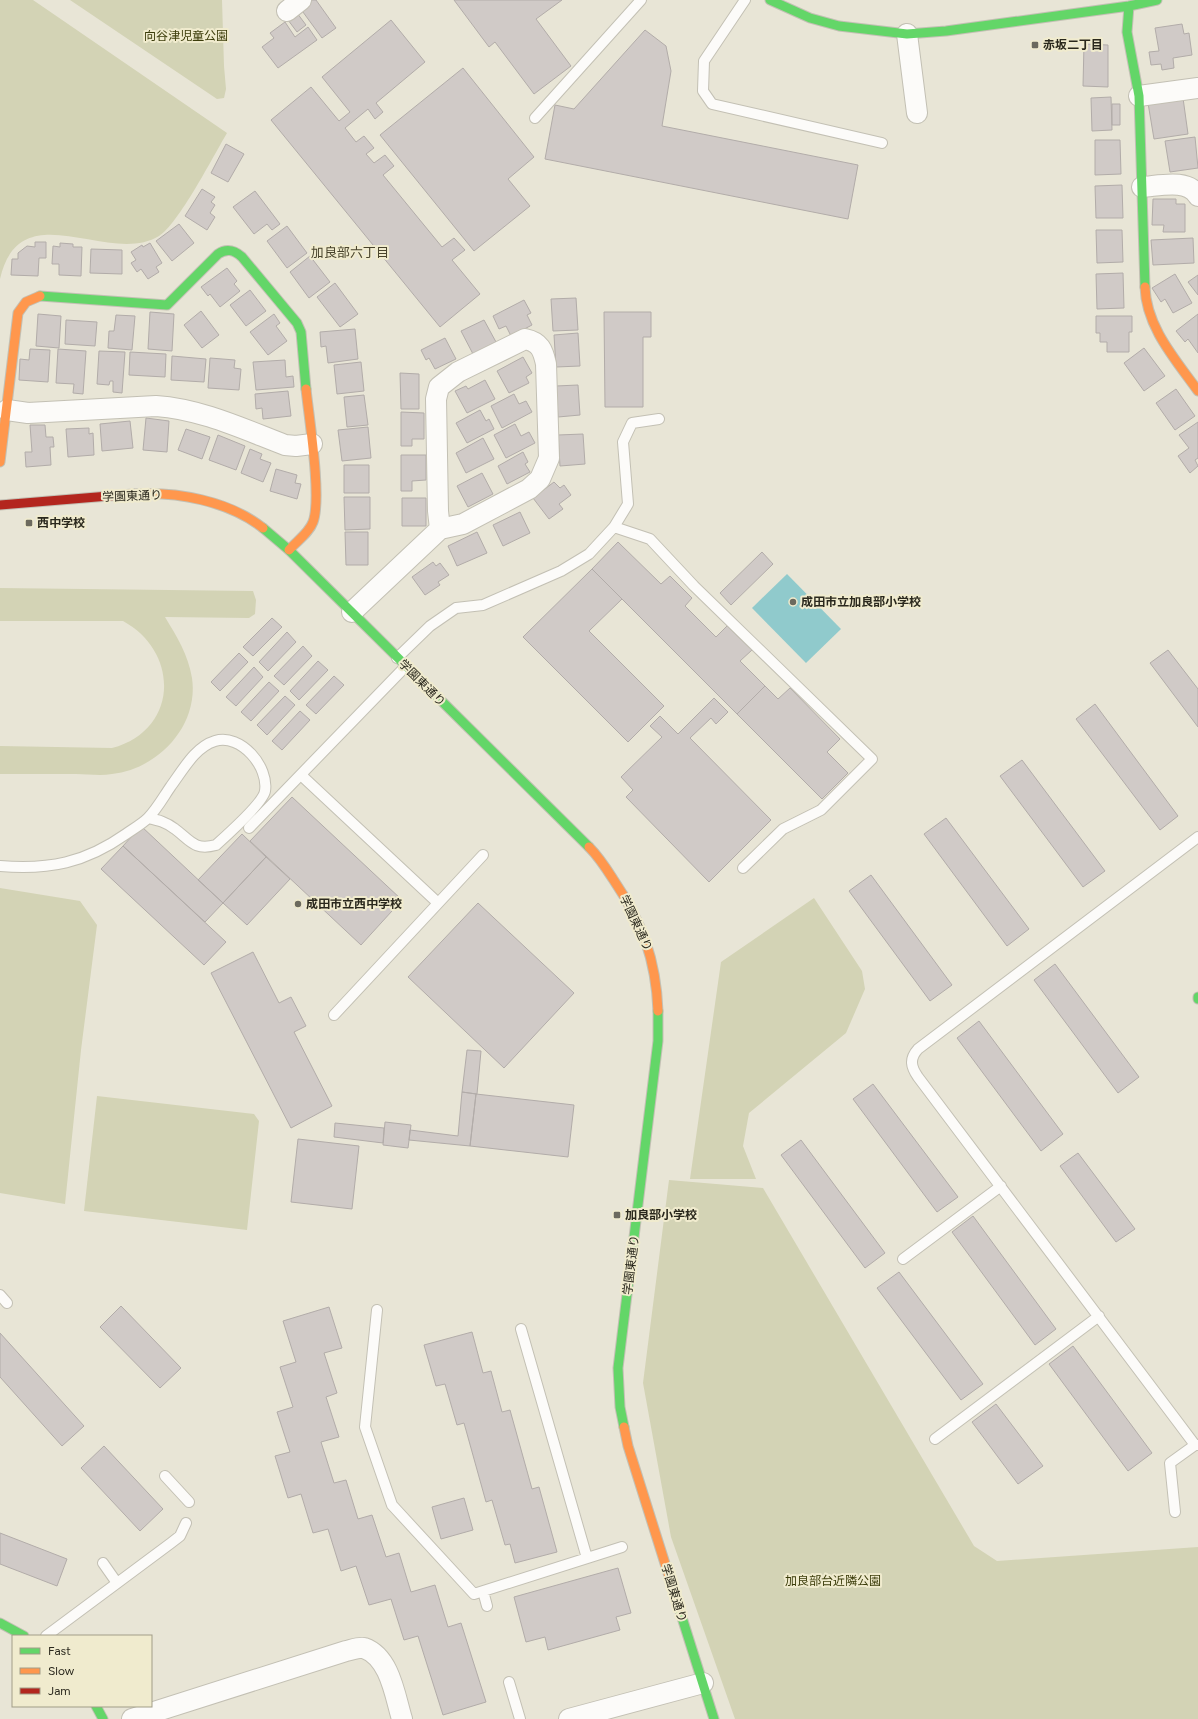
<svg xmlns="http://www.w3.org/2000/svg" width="1198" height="1719" font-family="Figtree,'Noto Sans JP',sans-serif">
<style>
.green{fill:#d3d3b5}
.water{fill:#90cacc}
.building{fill:#d0cac7;stroke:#b2aca9}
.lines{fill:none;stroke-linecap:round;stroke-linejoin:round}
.lane-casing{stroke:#c3c0b4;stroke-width:12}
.street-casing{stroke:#c3c0b4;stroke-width:22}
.fast-casing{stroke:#c3c0b4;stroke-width:11}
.slow-casing{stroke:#c3c0b4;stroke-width:11}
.jam-casing{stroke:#c3c0b4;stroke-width:11}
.lane{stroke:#fcfbf9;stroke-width:10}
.street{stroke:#fcfbf9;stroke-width:20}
.fast{stroke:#63d668;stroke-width:9}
.slow{stroke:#ff974d;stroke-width:9}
.jam{stroke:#b3261e;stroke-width:9}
.poi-dot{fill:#6c6a5e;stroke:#f0ebce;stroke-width:1.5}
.labels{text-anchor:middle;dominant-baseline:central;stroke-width:4;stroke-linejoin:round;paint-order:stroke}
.park-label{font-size:12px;fill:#3b3c0a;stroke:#f0ebce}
.poi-label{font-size:12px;font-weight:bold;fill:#2a281d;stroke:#f0ebce;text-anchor:start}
.street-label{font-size:12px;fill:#2a281d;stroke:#f0ebce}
.neighbourhood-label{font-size:13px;fill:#49442c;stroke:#f0ebce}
</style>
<rect width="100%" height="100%" fill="#e8e5d6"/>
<path class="green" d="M0 0H33L227 133C214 155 178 225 159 236 109 267 20 191 0 279Z
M70 0H222L224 66 226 89 224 98 217 99Z
M0 588 253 591 256 600 255 614 249 618 165 617C177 637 188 654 192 678 199 726 158 769 112 774 100 776 88 774 76 774 51 774 25 774 0 774V746L112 748C179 730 180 652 123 621H0Z
M0 888 80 901 97 925 81 1050 65 1204 0 1193Z
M814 898 862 971 865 989 846 1033 749 1113 743 1146 756 1179H690L721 962Z
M97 1096 254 1114 259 1121 247 1230 84 1211Z
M669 1180 763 1188 974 1546 997 1561 1198 1547V1719H735L671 1537 643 1383Z"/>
<path class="water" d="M787 574 841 629 806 663 752 608Z"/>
<path class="building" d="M311 0H316L336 28 322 38 300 8Z
M454 0H562L536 19 571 66 534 94 495 42 489 47Z
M297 13 306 25 297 32 288 20Z
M391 20 425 62 376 103 383 112 375 119 368 109 345 128 356 142 364 136 374 148 366 154 374 163 385 155 394 166 383 175 442 247 454 238 465 250 452 260 480 294 440 327 271 120 311 87 339 121 350 112 322 77Z
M285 22 295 37 308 27 317 40 278 68 262 47 274 38 270 33Z
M1182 24 1184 34 1189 33 1192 55 1173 58 1174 68 1162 70 1161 64 1151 65 1149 52 1159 51 1155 28Z
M645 30 666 46 671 71 662 126 858 165 848 219 545 159 555 105 574 109Z
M1084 44 1108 45V87L1083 86Z
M463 68 534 157 508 179 530 206 474 251 380 135Z
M1111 97 1112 130 1092 131 1091 98Z
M1183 98 1188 134 1154 139 1148 103Z
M1112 104H1120V125H1112Z
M1195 137 1198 168 1170 172 1165 141Z
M1095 140H1120L1121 174 1095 175Z
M226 144 244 154 228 182 211 173Z
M1122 185 1123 218H1096L1095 186Z
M202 189 215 197 211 202 215 205 210 213 215 217 207 230 185 216Z
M255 191 280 224 272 230 267 224 254 234 233 207Z
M1153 199H1176V204H1185V232H1163L1164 225H1152Z
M179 224 194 243 172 261 156 241Z
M287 226 307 253 287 268 267 241Z
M1096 230H1122L1123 262 1097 263Z
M1193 238 1194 263 1153 265 1151 240Z
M35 242H46V258H39L38 276 11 275 12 259H18V253L27 246 35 247Z
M60 243 73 244V247H82L81 276 59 275V264H52L53 246 60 247Z
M150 243 162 263 156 267 159 272 148 279 141 269 137 272 131 263 136 260 131 252 142 245 143 247Z
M91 249 122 250V274L90 273Z
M310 256 330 282 309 298 290 272Z
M227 268 237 281 234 284 240 291 220 307 210 294 208 296 201 287Z
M1123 273 1124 308 1097 309 1096 274Z
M1175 274 1192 303 1173 313 1165 299 1161 302 1152 288Z
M1198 275V295L1188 282Z
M335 283 358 314 340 327 317 297Z
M250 290 266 311 246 326 230 305Z
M576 298 578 330 553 331 551 299Z
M524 300 531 313 527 315 532 325 511 336 506 326 499 329 493 316Z
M201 311 219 335 202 348 184 325Z
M150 312 174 314 172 351 148 349Z
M604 312H651V337H643V407H605Z
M38 314 61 316 59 348 36 346Z
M274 314 280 323 276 326 287 341 268 355 250 332Z
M1198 314V353L1188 339 1185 342 1176 331Z
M116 315 135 316 132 350 108 348 109 331H114Z
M1096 316H1132V332H1129V352H1107V342H1100V333H1096Z
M66 320 97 322 95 346 65 344Z
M484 320 496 342 473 354 461 331Z
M355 329 358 359 328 363 326 346 321 347 320 332Z
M578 333 580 366 556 367 554 335Z
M445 338 456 359 435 369 429 358 426 360 421 350Z
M1144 348 1165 376 1144 391 1124 363Z
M30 349 50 350 48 382 19 380 20 359 29 360Z
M58 349 86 351 83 394 73 393 74 384 56 383Z
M99 351 125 352 122 393 113 392V381H110L109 385 97 384Z
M130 352 166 354 165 377 129 375Z
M172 356 206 359 204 382 171 380Z
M523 357 532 373 526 377 529 383 509 393 497 371Z
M210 358 235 360 234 368 241 369 239 390 208 388Z
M285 360 286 377 293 376 294 387 256 390 253 362Z
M361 362 364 391 337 394 334 365Z
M400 373 419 374V409H401Z
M485 380 495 399 467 413 455 391 466 386 468 389Z
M578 385 580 415 558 417 556 386Z
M1176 389 1195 416 1175 430 1156 403Z
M288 391 291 416 263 419 262 408 256 409 255 394Z
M514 394 519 404 526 401 532 412 502 428 491 406Z
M364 395 368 425 347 427 344 397Z
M480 410 486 421 489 419 494 429 467 443 456 423Z
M401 412 424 413V439H412V446H401Z
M146 418 169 421 167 452 143 450Z
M130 421 133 448 102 451 100 424Z
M1198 422V458L1195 460 1198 466 1190 473 1178 456 1189 448 1179 435Z
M515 424 521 436 529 432 535 443 506 458 494 435Z
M30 425H45L46 437H53L54 447H50L51 465 26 467 25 452H32Z
M368 427 371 458 342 461 338 430Z
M89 428V434L93 433 94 455 68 457 66 429Z
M186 429 210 437 202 459 178 450Z
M583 434 585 464 560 466 558 435Z
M218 435 245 446 236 470 209 460Z
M483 438 494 459 466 473 456 453Z
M250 449 262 454 260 459 271 463 263 482 241 473Z
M523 452 528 462 525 464 530 472 507 484 498 466Z
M401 455H426V480L412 481V491H401Z
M344 465H369V493H344Z
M276 469 297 475 295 483 301 484 297 499 270 491Z
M482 473 493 494 468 507 457 486Z
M554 482 560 488 564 485 571 495 559 504 563 509 549 519 533 498Z
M344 497H370V529L345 530Z
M402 498H426V526H402Z
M520 512 530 533 503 546 493 525Z
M345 532H368V565H346Z
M477 532 487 553 457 566 448 546Z
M618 542 661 584 670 576 692 598 685 606 716 637 727 626 752 650 740 661 765 686 737 714 592 569Z
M762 552 773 564 731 605 720 593Z
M433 562 436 566 440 563 449 575 438 582 440 585 425 595 412 577Z
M592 569 622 599 589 631 664 706 628 742 523 637Z
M272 618 282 627 253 656 243 647Z
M287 632 296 642 268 671 259 662Z
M303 646 312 656 284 685 274 676Z
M1168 650 1198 689V727L1150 663Z
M239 653 248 662 220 691 211 682Z
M318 661 328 670 299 700 290 691Z
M254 667 263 677 236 706 226 697Z
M334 676 344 685 316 714 306 705Z
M269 682 279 691 251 721 241 712Z
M765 686 778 699 790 688 840 739 827 752 848 773 822 799 737 714Z
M285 696 295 705 267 735 257 725Z
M714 698 728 712 716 724 711 718 690 738 771 820 709 882 626 797 633 790 621 777 662 737 650 726 660 716 678 734Z
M1095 704 1178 816 1160 830 1076 719Z
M300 711 310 720 282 750 272 741Z
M1022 760 1105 871 1083 887 1000 776Z
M292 797 402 900 361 945 250 841Z
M946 818 1029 929 1007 946 924 834Z
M141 826 223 903 205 922 123 846Z
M242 834 266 857 223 903 198 880Z
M123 846 226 942 204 965 101 869Z
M266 857 290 879 247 925 223 903Z
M871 875 952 985 930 1001 849 891Z
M478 903 574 993 504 1068 408 977Z
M253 952 279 1003 291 997 306 1026 294 1032 332 1106 291 1128 211 973Z
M1055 964 1139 1077 1118 1093 1034 980Z
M979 1021 1063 1134 1041 1151 957 1038Z
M467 1050 481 1051 477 1094 462 1092Z
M873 1084 958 1197 937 1212 853 1099Z
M462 1092 476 1094 470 1146 409 1140 410 1130 458 1136Z
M476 1094 574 1105 568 1157 470 1146Z
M385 1122 411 1125 408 1148 383 1145Z
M335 1123 384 1128 383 1143 334 1137Z
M298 1139 359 1146 352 1209 291 1202Z
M801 1140 885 1253 865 1268 781 1155Z
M1078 1153 1135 1229 1116 1242 1060 1166Z
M973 1216 1056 1329 1035 1345 952 1232Z
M899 1272 983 1384 961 1400 877 1288Z
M121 1306 181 1368 160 1388 100 1327Z
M329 1307 342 1348 324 1353 337 1393 326 1397 339 1437 321 1442 334 1483 346 1480 358 1519 372 1515 386 1557 399 1553 411 1592 435 1585 448 1627 461 1623 486 1702 443 1715 418 1636 404 1640 391 1599 369 1605 356 1566 341 1571 328 1529 313 1533 301 1494 288 1498 275 1456 290 1452 277 1412 293 1407 280 1367 296 1362 283 1321Z
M472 1332 483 1373 491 1371 502 1412 510 1410 532 1489 539 1487 557 1552 515 1563 510 1544 505 1545 492 1500 486 1502 464 1423 457 1425 445 1384 436 1386 424 1345Z
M0 1333 84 1426 62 1446 0 1377Z
M1073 1346 1152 1453 1128 1471 1049 1364Z
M996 1404 1043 1466 1018 1484 972 1422Z
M104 1446 163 1509 140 1531 81 1468Z
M464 1498 473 1530 441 1539 432 1507Z
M0 1533 67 1559 57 1586 0 1564Z
M618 1568 631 1613 616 1617 620 1630 548 1650 545 1637 526 1642 514 1597Z"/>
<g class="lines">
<g class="lane-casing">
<path id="lane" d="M745 0 704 61 703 91 712 104 882 143
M535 118 641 0
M614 527 650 539 694 586 872 759 821 810 783 829 743 868
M397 658 430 626 456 608 483 605 561 571 589 554 614 527 628 504 623 442 632 423 659 419
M301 775 438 903
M249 828 406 666
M1198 837 918 1049C909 1059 911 1067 918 1077L1177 1421 1195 1445H1198
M0 866C49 870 85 863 126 834 133 829 142 824 148 818 157 809 164 796 171 786 183 770 195 747 215 741 241 733 269 767 265 791 263 803 226 836 216 845 194 851 190 840 175 829 166 822 158 820 148 818
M334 1015 483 855
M903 1259 1001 1186
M0 1295 7 1303
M377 1310 365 1427 392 1505 474 1594 622 1547
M521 1329 587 1558
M935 1439 1099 1316
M165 1476 189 1502
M1175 1512 1170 1463 1195 1445
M103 1563 117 1583
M483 1591 487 1606
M46 1636 171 1543 180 1536 186 1523
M509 1682 520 1719"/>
</g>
<g class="street-casing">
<path id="street" d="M287 11 301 0
M907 34 917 113
M1139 96 1198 88
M1142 187C1159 186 1188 178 1198 196
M7 410 28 413 156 406C201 409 243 429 285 445L296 446 312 444
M352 612 440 529 438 511 436 399 439 387 458 372 525 339C540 342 543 350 546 364L549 458 540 479 529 489 463 524 440 529
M132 1719 346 1651C351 1650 359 1647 364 1648 390 1657 395 1696 402 1719
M569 1719 703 1683"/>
</g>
<g class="fast-casing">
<path id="fast" d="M770 0 810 18 839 26 907 34 946 31 1129 6 1157 0
M1129 6 1127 32 1139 96 1145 287
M40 296 167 305 218 254C227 248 234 250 242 257L297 323 301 332 306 389
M263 528 289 550 589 847
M1198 997V999
M624 1427 620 1407 618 1368 658 1041V1011
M679 1608 714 1719
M0 1623 24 1636
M96 1706 103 1719"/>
</g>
<g class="slow-casing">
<path id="slow" d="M1145 287C1146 327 1176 360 1198 391
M0 462 18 313 26 302 40 296
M133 494C176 491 229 501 263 528
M289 550C297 541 309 533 313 522 322 498 309 418 306 389
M589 847C598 856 606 868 613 879 642 922 656 959 658 1011
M624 1427 628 1446 679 1608"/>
</g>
<g class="jam-casing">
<path id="jam" d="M0 505 133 494"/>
</g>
<use href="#lane" class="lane"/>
<use href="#street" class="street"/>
<use href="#fast" class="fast"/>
<use href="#slow" class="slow"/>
<use href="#jam" class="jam"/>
</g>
<g class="poi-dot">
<rect x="1031" y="41" width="8" height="8" rx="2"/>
<rect x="25" y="519" width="8" height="8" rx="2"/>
<circle cx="793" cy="602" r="4"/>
<circle cx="298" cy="904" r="4"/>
<rect x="613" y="1211" width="8" height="8" rx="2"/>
</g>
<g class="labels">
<g class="park-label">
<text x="186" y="36">向谷津児童公園</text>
<text x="833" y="1581">加良部台近隣公園</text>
</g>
<g class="poi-label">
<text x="1043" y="45">赤坂二丁目</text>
<text x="37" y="523">西中学校</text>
<text x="801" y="602">成田市立加良部小学校</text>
<text x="306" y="904">成田市立西中学校</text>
<text x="625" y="1215">加良部小学校</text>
</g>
<g class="street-label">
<text transform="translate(132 496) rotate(-2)">学園東通り</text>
<text transform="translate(422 683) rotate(45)">学園東通り</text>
<text transform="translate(636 923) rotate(65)">学園東通り</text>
<text transform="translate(631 1265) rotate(-83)">学園東通り</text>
<text transform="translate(674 1593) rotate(73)">学園東通り</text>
</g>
<g class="neighbourhood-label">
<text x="350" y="252">加良部六丁目</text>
</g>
</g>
<rect x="12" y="1635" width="140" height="72" fill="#f0ebce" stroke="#a19d87"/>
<rect x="20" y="1648" width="20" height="6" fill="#63d668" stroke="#a19d87"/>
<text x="48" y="1655" font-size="12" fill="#2a281d">Fast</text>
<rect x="20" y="1668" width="20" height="6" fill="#ff974d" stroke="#a19d87"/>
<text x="48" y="1675" font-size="12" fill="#2a281d">Slow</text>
<rect x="20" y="1688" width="20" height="6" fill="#b3261e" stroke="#a19d87"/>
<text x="48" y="1695" font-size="12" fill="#2a281d">Jam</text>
</svg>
